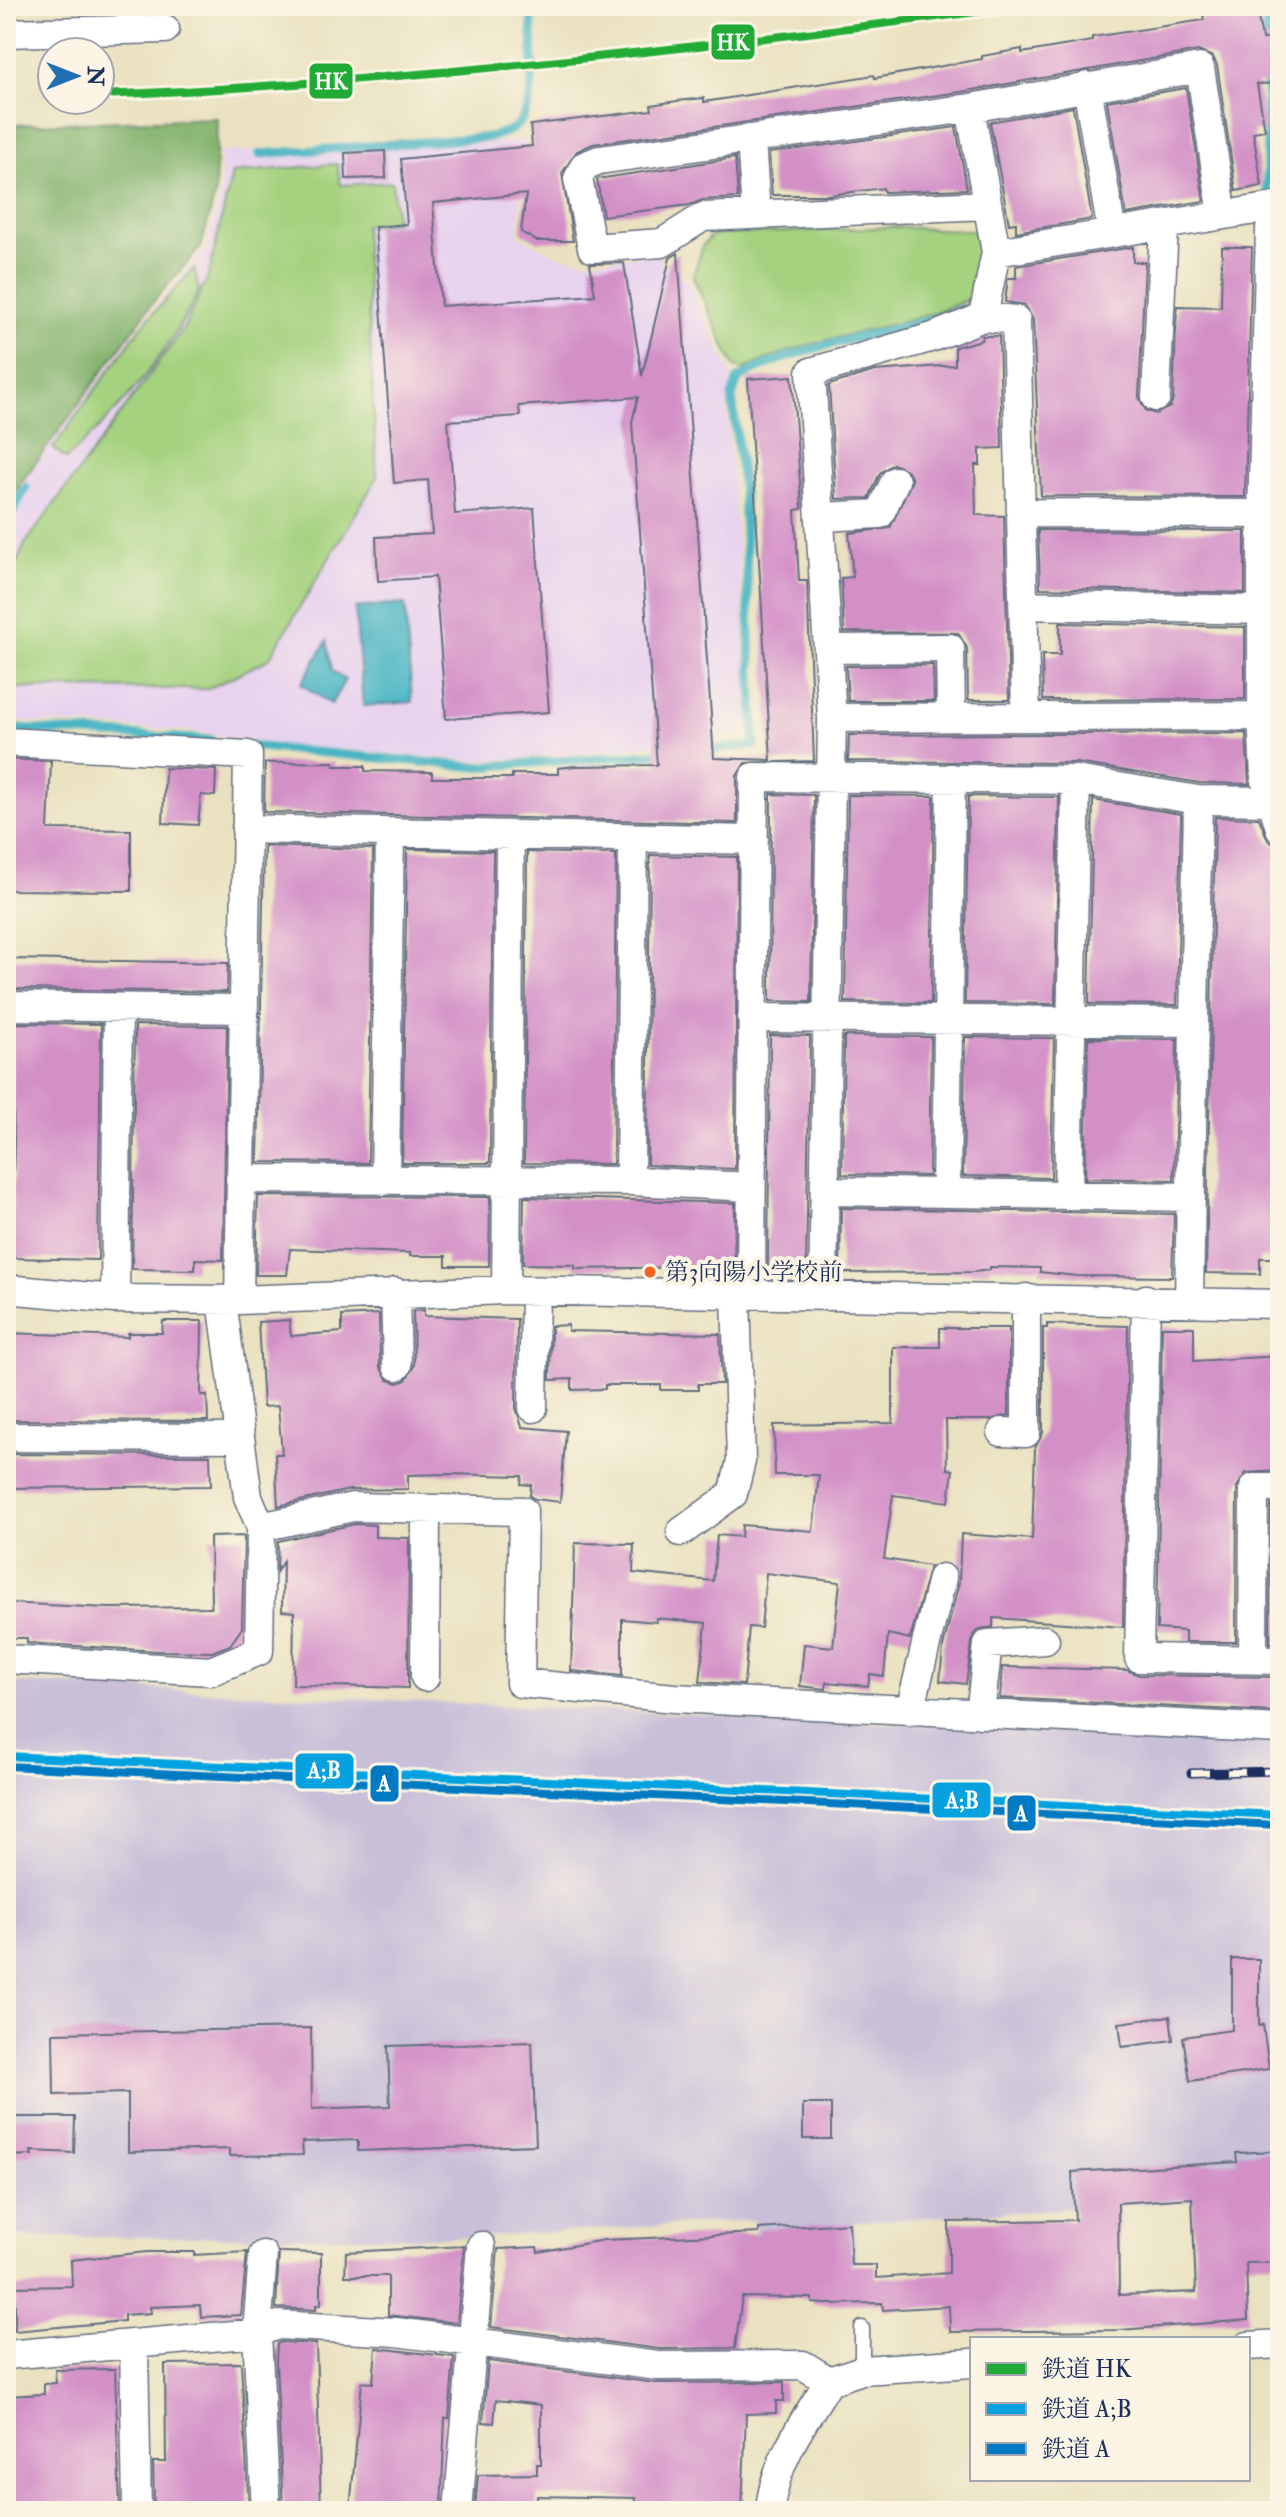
<svg xmlns="http://www.w3.org/2000/svg" width="1286" height="2517" font-family="'IM FELL Double Pica','Noto Serif JP',serif">
<style>
.built{fill:#e7d2ef}
.industrial{fill:#c8bfd8}
.green{fill:#a5d27f;stroke:#60806e;stroke-width:2}
.forest{fill:#84b46e;stroke:#507266;stroke-width:2}
.water{fill:#48b5c4;stroke:#327291;stroke-width:2}
.lines{fill:none;stroke-linecap:round;stroke-linejoin:round}
.stream{stroke:#48b5c4;stroke-width:9}
.building{fill:#d390c7;fill-rule:evenodd}
.service-casing{stroke:#636d80;stroke-width:17}
.minor-casing{stroke:#636d80;stroke-width:31}
.service{stroke:#fff;stroke-width:14}
.minor{stroke:#fff;stroke-width:28}
.rail-casing{stroke:#1b2f5e;stroke-width:9}
.rail{stroke:#fcf5e5;stroke-width:6;stroke-dasharray:18;stroke-linecap:butt}
.rail-1-casing{stroke:#fcf5e5;stroke-width:14}
.rail-2-casing{stroke:#fcf5e5;stroke-width:14}
.rail-3-casing{stroke:#fcf5e5;stroke-width:14}
.rail-1{stroke:#21ab36;stroke-width:8}
.rail-2{stroke:#05a2df;stroke-width:8}
.rail-3{stroke:#007ac2;stroke-width:8}
.bus-dot{fill:#f26522;stroke:#fcf5e5;stroke-width:3}
.labels{text-anchor:middle;dominant-baseline:central;stroke-width:8;stroke-linejoin:round;paint-order:stroke}
.bus-label{font-size:24px;fill:#1b2f5e;stroke:#fcf5e5;text-anchor:start}
.line-badge{stroke:#fcf5e5;stroke-width:3}
.badge-label{font-size:22px;text-anchor:middle;font-weight:bold;fill:#fff}
</style>
<rect width="100%" height="100%" fill="#fcf5e5"/>
<filter id="ink" filterUnits="userSpaceOnUse"><feTurbulence type="fractalNoise" baseFrequency=".0125" numOctaves="2"/><feDisplacementMap in="SourceGraphic" scale="16" xChannelSelector="R" yChannelSelector="G"/><feConvolveMatrix kernelMatrix="1 2 1 2 8 2 1 2 1" color-interpolation-filters="sRGB"/></filter>
<filter id="wash" filterUnits="userSpaceOnUse"><feTurbulence type="fractalNoise" baseFrequency=".006" numOctaves="4" result="noise"/><feDisplacementMap in="SourceGraphic" scale="32" xChannelSelector="R" yChannelSelector="G"/><feGaussianBlur stdDeviation="1.8" result="paint"/><feColorMatrix in="noise" values="0 0 0 0 0 0 0 0 0 0 0 0 0 0 0 0 0 1.4 0 .05"/><feComposite in="paint" operator="in"/></filter>
<g filter="url(#wash)">
<rect width="100%" height="100%" fill="#e9e1bf"/>
<path class="built" d="M525 141 518 236 558 256 586 261 658 254 663 267 688 282 732 376 727 404 751 722 744 735 566 755 474 761 264 743 188 731 6 721V540L18 508 29 493 23 482 136 330 206 249 220 197 221 152Z"/>
<path class="industrial" d="M6 1682 1280 1742V2195L854 2222 856 2263 757 2266 754 2220 478 2237H6Z"/>
<path class="green" d="M337 164 341 185 392 182 396 222 364 226 377 478 269 659 208 689 6 688V588L25 544 184 328 209 274 232 173Z
M894 227 975 231 989 277 981 293C909 331 820 331 743 370L734 366 693 277 703 245 712 235Z
M194 268 199 290C170 353 118 413 66 459L53 448 141 327Z"/>
<path class="forest" d="M217 118 215 195 201 247 157 297 20 484 6 517V125Z"/>
<path class="water" d="M405 604 412 702 363 706 355 608Z
M327 641 332 670 345 680 331 704 301 684Z"/>
<g class="lines">
<path class="stream" d="M1265 6 1267 51
M260 154 491 137C498 134 508 132 514 128 541 108 531 37 531 6
M1267 192V73
M6 525 26 487
M18 729 211 740
M249 746 476 767 669 753
M703 750 755 745 743 491 732 396 738 379C807 340 889 337 963 309"/>
</g>
<g id="blocks">
<path class="building" d="M1256 6 1262 39 1280 38V83L1257 84 1265 130 1253 132 1262 186 1236 191 1217 65 1213 57 1198 51 967 91 593 144 577 151 562 173 573 241H537L521 232 526 194 433 203 441 306 595 295 590 264 624 263 642 376 670 258 678 253 714 758 771 760 748 379 792 376 802 509 795 510 799 581H807L814 761 745 763 737 776V823L264 812 265 763 334 762V766H365V771L432 772V778H512V774H558V768L576 766 657 765 632 422 638 397 519 406 520 416 448 421 455 514 534 508 549 712 446 719 435 577 378 581 376 537 432 534 428 480 394 483 375 227 407 224 401 159 532 146 530 125 652 110 651 105 677 101 704 98V102L874 75 875 78 982 59V56L1022 49V53L1092 41V37L1204 20 1203 15Z
M1186 88 1204 201 1126 214 1107 101Z
M1073 107 1092 219 1016 232V223L1009 224 990 122Z
M956 127 967 189 884 192 883 188 829 195H772L769 153Z
M385 151 386 178 346 179 345 153Z
M735 158 738 198 702 200 690 205 603 216 597 179Z
M1133 247V262H1145L1139 397 1146 411 1156 414 1170 407 1173 399 1177 306 1221 307 1222 247H1252L1245 497 1041 496 1033 320 1025 305 1005 302 1008 278H1016V266Z
M982 336H999L1002 448 980 449V465H975L976 515 1004 516 1009 700H968L967 648 958 633 844 632 841 578 853 577 849 533 890 528 912 480 908 471 893 464 880 473 869 498 836 499 829 385 875 371 955 365V347L982 340Z
M1038 530 1245 531V593L1040 588Z
M1060 623 1245 627V699L1043 700 1042 655H1060Z
M933 665 934 701H848L846 666Z
M1246 733 1249 784 1200 783 1077 763 848 761 849 735Z
M6 759 51 761 48 829 131 830V891L6 890Z
M165 768 216 770 215 796 201 795 198 825 163 823Z
M771 794 814 795 811 1002 770 1001Z
M848 795 934 796 931 1003 845 1002Z
M968 796 1059 797 1055 1004 965 1003Z
M1093 800 1181 814 1177 1005 1089 1004Z
M1215 817 1259 818 1268 840 1280 849V1258H1260V1274L1206 1273Z
M264 846 373 849 368 1163 258 1162Z
M407 849 493 851 490 1163H402Z
M527 852 616 854 613 1164 524 1163Z
M650 855 737 857 735 1169 647 1165Z
M11 959 228 963 227 992 11 989Z
M16 1023 101 1024 98 1260 11 1258 14 1142 11 1027Z
M135 1025 227 1026 223 1260 195 1259V1270L132 1269Z
M770 1035 810 1036 806 1272H768Z
M844 1036 931 1037 929 1176 842 1174Z
M965 1037 1054 1038 1051 1178 963 1176Z
M1088 1038 1177 1039 1174 1180 1085 1178Z
M258 1196 490 1197 489 1266H446V1256H410V1253L290 1249 287 1275H256Z
M524 1197 735 1203 734 1271 689 1270V1267L575 1269V1265L523 1264Z
M841 1208 1174 1214 1172 1277 1077 1276 1040 1272V1268L990 1267V1270L973 1272 840 1273Z
M424 1310V1316L517 1319 516 1408 522 1427 566 1431 560 1502 535 1499 530 1496 531 1485 521 1484 522 1476 448 1474 408 1475V1489L349 1490 278 1506 275 1454H282L278 1406 263 1407 258 1322 289 1320 291 1336 342 1332V1316L379 1314 380 1367 388 1380 398 1383 406 1380 414 1366 413 1311Z
M163 1321H202L201 1395H207L208 1421 6 1420V1333L128 1337V1333H162Z
M1047 1324 1128 1326 1123 1627 993 1618V1627L980 1629 973 1635 966 1684 940 1681 943 1647 959 1582 961 1534 1032 1539 1035 1448 1043 1433V1328H1047Z
M568 1325V1331L720 1334 722 1384H698V1390H661V1385H605V1389L572 1390V1379L550 1380 551 1326Z
M1162 1327H1194V1361L1280 1356V1471L1246 1473 1237 1487 1236 1642H1185V1631L1157 1629Z
M940 1328H1009V1415L990 1420H946L947 1469 953 1470 949 1502 893 1495 884 1559 930 1566 910 1639 888 1634 884 1676 870 1674 868 1686 827 1682 826 1689 800 1686 804 1644 833 1647 840 1582 766 1573 761 1628 749 1627 744 1685 700 1682 706 1623 656 1618V1622L622 1619V1676L571 1671 575 1543 634 1544 633 1573 713 1581 717 1535 741 1537 742 1525 813 1531 819 1475H775L774 1425 893 1423V1347H940Z
M6 1454 210 1455 211 1486 6 1488Z
M1271 1505H1280V1643H1270Z
M355 1524 375 1525V1537L409 1538 408 1688 293 1685 294 1612 282 1611 283 1561 277 1571 278 1541Z
M244 1536 242 1628 230 1645 212 1652 159 1651 27 1643V1638H6V1603L109 1608 211 1607 210 1537Z
M1002 1667 1127 1670 1139 1675 1280 1677V1709L1273 1712 1000 1698Z
M1232 1959H1259V2026L1263 2025 1269 2069 1190 2081 1183 2037 1232 2030Z
M1170 2016 1173 2040 1122 2047 1119 2023Z
M311 2028 312 2109 390 2106 388 2046 532 2042 536 2145 358 2151V2140L302 2142 303 2155 229 2156V2149L128 2152V2093L54 2095 53 2033Z
M803 2104H831V2139H803Z
M7 2117H75L74 2153 31 2151 32 2155 7 2156Z
M1274 2151 1280 2262 1246 2263 1248 2320 1120 2330 950 2332 949 2306 883 2310 882 2303 825 2304 812 2303V2298L742 2297 735 2348 659 2349 491 2327 498 2249 537 2247 538 2252 604 2240 759 2233V2229L849 2223 851 2265H876V2278L949 2273V2222L1075 2220 1072 2172 1237 2162 1236 2153ZM1192 2198 1196 2292 1119 2295 1118 2203Z
M464 2246 457 2323 388 2315V2276H345L346 2252Z
M147 2252H194V2255L247 2252 241 2315 201 2317 200 2305 150 2307 151 2313 124 2315V2321L15 2331V2287L72 2286 71 2260Z
M279 2252 321 2253V2305H316V2310L276 2308Z
M281 2342 316 2344 321 2509 283 2511 276 2362 277 2344Z
M376 2348 454 2357 449 2418H445L441 2511 350 2509 362 2382 373 2383Z
M488 2361 656 2383 784 2382V2401H776V2413L746 2414 742 2511H636V2498L537 2496V2510H475L478 2475 537 2474V2464H541V2405L496 2400 494 2423 483 2422Z
M241 2363 249 2511H158L154 2508 153 2462H166L165 2364Z
M115 2369 120 2509H106V2504L57 2505 58 2511H6V2396L44 2394V2384L56 2383 55 2370Z"/>
</g>
</g>
<g filter="url(#ink)">
<use href="#blocks" fill-opacity="0" stroke="#636d80" stroke-width="2"/>
<g class="lines">
<g class="service-casing">
<path id="service" d="M862 2328V2370"/>
</g>
<g class="minor-casing">
<path id="minor" d="M6 33 165 29
M1087 86 1112 233
M970 108 996 252
M751 139 756 214
M987 205 703 217 662 243 592 248 578 179 584 166 599 160 970 108 1200 68 1223 215
M983 317 996 252 1280 206
M1156 397 1164 225
M1023 513 1262 514
M822 517 880 514 895 481
M1023 605 1263 610
M828 649 950 648 951 716
M1262 716V514L1270 228 1280 204
M832 718 1262 716 1265 778 1280 828
M6 742 248 755 239 1300
M246 829 754 840
M6 1006 243 1009
M752 1018 1192 1022
M240 1179 630 1181 751 1187
M385 1181 390 833
M630 1181 633 838
M825 1191 1189 1197
M946 1191 951 778
M1068 1194 1076 780
M6 1289 115 1299 239 1300 506 1290 1280 1304
M506 1290 510 836
M395 1292 397 1366
M751 1295 754 777 1076 780 1198 800
M823 1296 832 718 811 372 933 337 983 317 1016 320 1026 714
M115 1299 118 1008
M1146 1299 1139 1658 1280 1660
M1189 1300 1198 800 1271 801
M533 1408 535 1292
M1002 1432 1026 1433V1298
M6 1437 239 1438
M261 1527 353 1507 523 1511 520 1683 674 1698 1280 1729
M681 1532 733 1494 741 1461 736 1295
M6 1659 211 1671 259 1651 261 1527 248 1497 222 1300
M1253 1659 1254 1488H1280
M425 1677 426 1509
M910 1711 942 1578
M980 1714 988 1644 1045 1640
M263 2255 257 2333 266 2511
M134 2345 137 2511
M1248 2346 1280 2344
M6 2355 257 2333 278 2325 396 2332 658 2366 803 2365 829 2381 862 2370 972 2363
M458 2511 481 2246
M770 2511C773 2464 805 2420 829 2381"/>
</g>
<use href="#service" class="service"/>
<use href="#minor" class="minor"/>
<g class="rail-casing">
<path id="rail" d="M1191 1773 1280 1771"/>
</g>
<use href="#rail" class="rail"/>
<g class="rail-1-casing">
<path id="rail-1" d="M100 95C409 82 715 46 1022 6"/>
</g>
<g class="rail-2-casing">
<path id="rail-2" d="M6 1756 1280 1815"/>
</g>
<g class="rail-3-casing">
<path id="rail-3" d="M6 1766 1280 1825"/>
</g>
<use href="#rail-1" class="rail-1"/>
<use href="#rail-2" class="rail-2"/>
<use href="#rail-3" class="rail-3"/>
</g>
</g>
<circle class="bus-dot" cx="650" cy="1272" r="7"/>
<g class="labels">
<g class="bus-label">
<text x="665" y="1272">第3向陽小学校前</text>
</g>
</g>
<g class="line-badge">
<rect x="710" y="23" width="46" height="38" rx="8" fill="#21ab36"/>
<rect x="308" y="62" width="46" height="38" rx="8" fill="#21ab36"/>
<rect x="294" y="1752" width="61" height="38" rx="8" fill="#05a2df"/>
<rect x="369" y="1764" width="31" height="39" rx="8" fill="#007ac2"/>
<rect x="931" y="1781" width="61" height="38" rx="8" fill="#05a2df"/>
<rect x="1006" y="1794" width="31" height="38" rx="8" fill="#007ac2"/>
</g>
<g class="badge-label">
<text x="733" y="50">HK</text>
<text x="331" y="89">HK</text>
<text x="324" y="1778">A;B</text>
<text x="384" y="1791">A</text>
<text x="962" y="1808">A;B</text>
<text x="1021" y="1821">A</text>
</g>
<rect width="1286" height="2517" fill="none" stroke="#fcf5e5" stroke-width="32"/>
<rect x="970" y="2337" width="280" height="144" fill="#fcf5e5" stroke="#a2a6af" stroke-width="2"/>
<rect x="986" y="2363" width="40" height="12" fill="#21ab36" stroke="#a2a6af" stroke-width="2"/>
<text x="1042" y="2377" font-size="24" fill="#1b2f5e">鉄道 HK</text>
<rect x="986" y="2403" width="40" height="12" fill="#05a2df" stroke="#a2a6af" stroke-width="2"/>
<text x="1042" y="2417" font-size="24" fill="#1b2f5e">鉄道 A;B</text>
<rect x="986" y="2443" width="40" height="12" fill="#007ac2" stroke="#a2a6af" stroke-width="2"/>
<text x="1042" y="2457" font-size="24" fill="#1b2f5e">鉄道 A</text>
<g transform="translate(76 76) rotate(90)"><circle r="38" fill="#fcf5e5" stroke="#a2a6af" stroke-width="2"/>
<path d="M0-6L14 30L0 20L-14 30Z" fill="#1f6fb2"/>
<text y="-12" font-size="22" font-weight="bold" text-anchor="middle" fill="#1b2f5e">N</text>
</g>
</svg>
